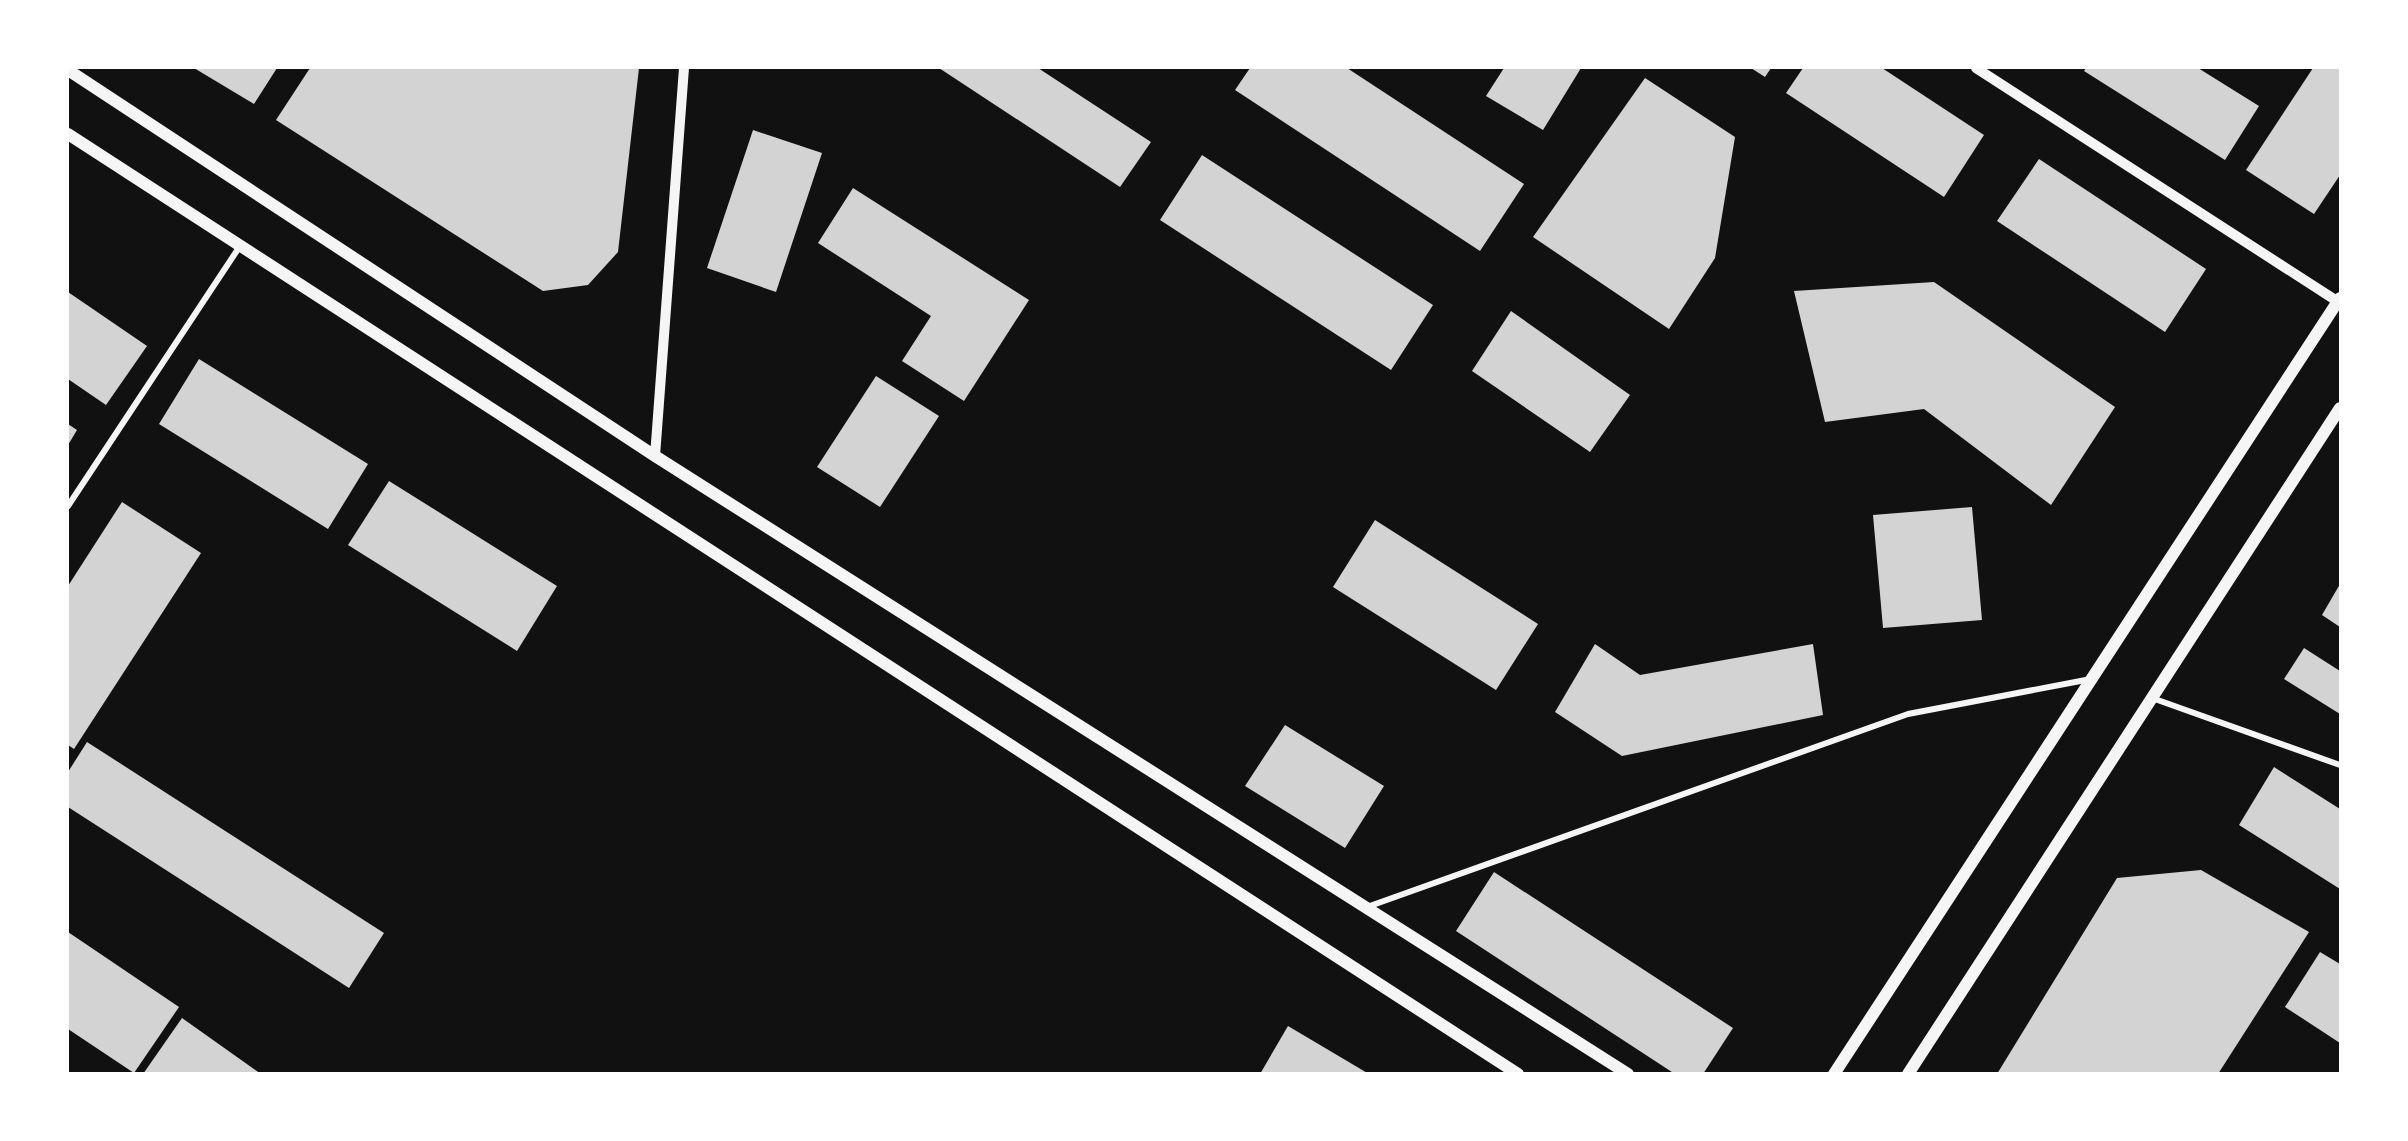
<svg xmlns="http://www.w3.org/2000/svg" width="2408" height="1141" font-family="Signika,sans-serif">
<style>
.building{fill:#d3d3d3}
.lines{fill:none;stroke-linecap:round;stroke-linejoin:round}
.minor{stroke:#f5f5f5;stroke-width:6}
.tertiary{stroke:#f5f5f5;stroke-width:10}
.secondary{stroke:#f5f5f5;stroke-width:12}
</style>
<rect width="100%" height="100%" fill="#111"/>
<path class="building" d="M194 68H277L254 104Z
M310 68H639L618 252 588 285 543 291 276 120Z
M939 68H1038L1151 142 1120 187Z
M1250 68H1347L1524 184 1480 251 1235 90Z
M1504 68H1581L1543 130 1486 96Z
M1751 68H1771L1765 77Z
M1803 68H1882L1984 135 1944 197 1786 93Z
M2086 68H2198L2259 106 2225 160 2084 71Z
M2313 68H2340V175L2314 214 2246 170Z
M1645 78 1735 137 1715 258 1669 329 1533 237Z
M753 130 822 153 776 292 707 268Z
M1202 155 1433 305 1391 370 1160 220Z
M2039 159 2206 269 2165 332 1997 221Z
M853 188 1029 300 964 401 902 361 931 316 818 243Z
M1934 282 2115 407 2051 505 1924 409 1825 422 1794 291Z
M68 292 147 346 106 405 68 379Z
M1511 311 1630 395 1590 452 1472 371Z
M199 359 368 464 328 529 159 424Z
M876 376 939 416 880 507 817 467Z
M68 424 77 430 68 445Z
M389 481 557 586 517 651 348 545Z
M122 502 201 553 74 749 68 745V586Z
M1972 507 1982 620 1883 628 1873 515Z
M1375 520 1538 624 1496 690 1333 587Z
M2340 584V627L2322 615Z
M1595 644 1640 675 1813 644 1823 715 1622 756 1555 712Z
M2304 648 2340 671V714L2284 679Z
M1285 725 1384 786 1345 848 1245 786Z
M87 742 384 933 349 988 68 807V772Z
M2274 767 2340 809V889L2239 825Z
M2201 870 2309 932 2218 1074H1997L2117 878Z
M1494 872 1733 1028 1703 1074H1675L1456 931Z
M68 932 179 1007 134 1073 68 1029Z
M2320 952 2340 964V1043L2285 1007Z
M182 1018 261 1074H143Z
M1288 1026 1369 1074H1260Z"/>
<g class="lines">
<path class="minor" d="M68 506 240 246
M2152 698 2340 765
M1367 907 1908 714 2091 679"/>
<path class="tertiary" d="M1976 68 2340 303
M655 456 684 68"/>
<path class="secondary" d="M68 70 655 456 1628 1074
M68 134 1518 1074
M1834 1074 2340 298
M1908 1074 2340 408"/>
</g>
<rect width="2408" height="1141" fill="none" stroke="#ffffff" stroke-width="138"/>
</svg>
